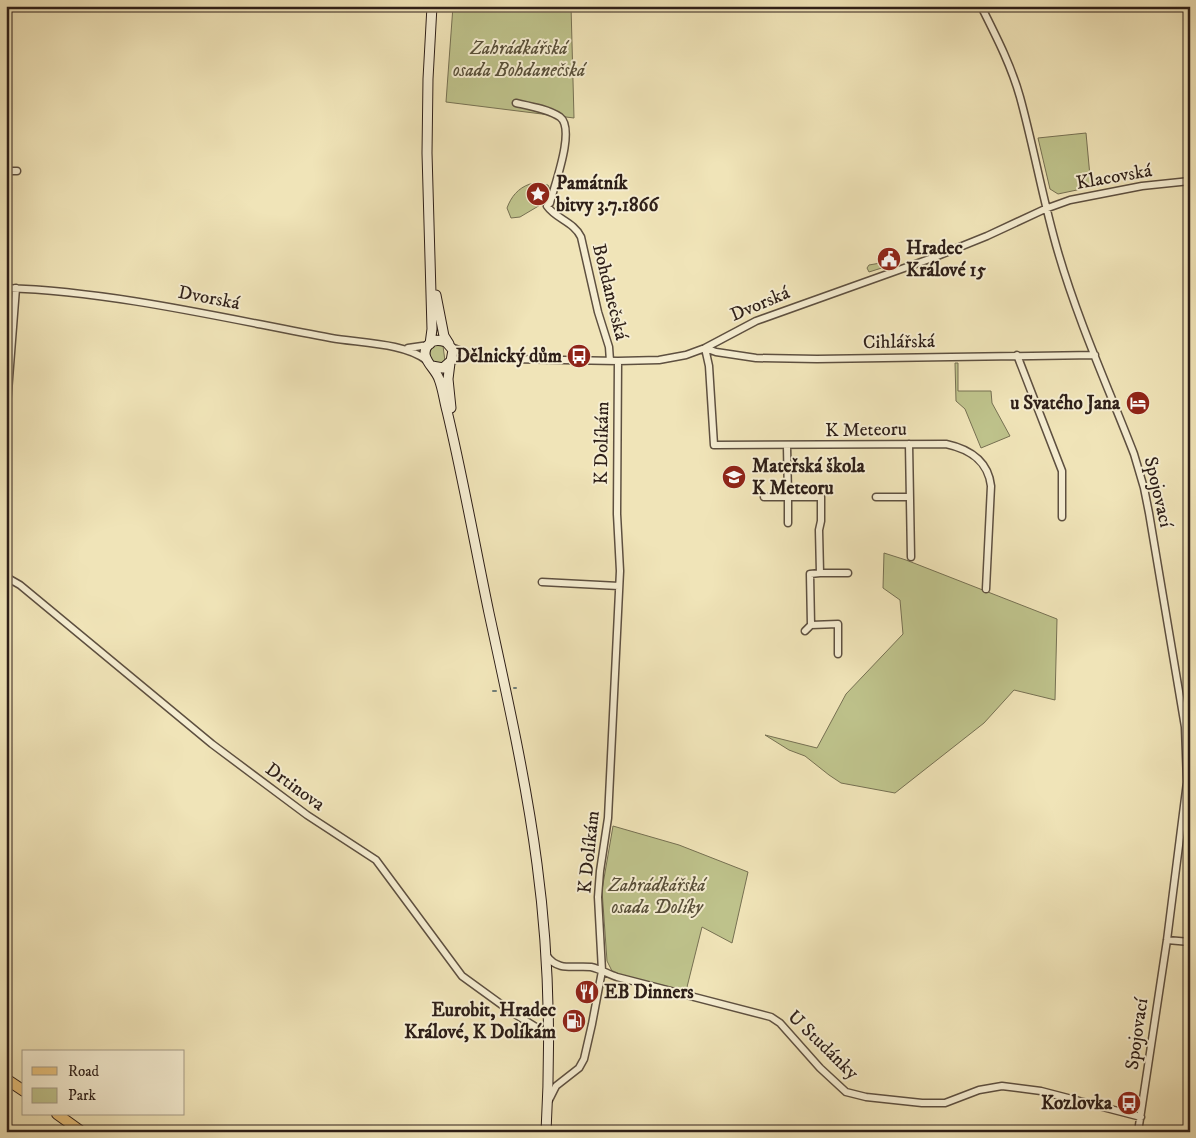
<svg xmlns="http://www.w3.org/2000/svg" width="1196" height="1138" font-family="'IM FELL DW Pica',serif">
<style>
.green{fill:#bec28b;stroke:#767052}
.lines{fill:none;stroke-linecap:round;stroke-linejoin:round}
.stream{stroke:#717e77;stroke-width:2}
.minor-casing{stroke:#5e5040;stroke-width:9}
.secondary-casing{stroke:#2e1f18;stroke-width:11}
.primary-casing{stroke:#2e1f18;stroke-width:12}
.minor{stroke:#f5edd1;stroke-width:6}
.secondary{stroke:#f5edd1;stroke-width:9}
.primary{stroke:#e8c27c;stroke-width:10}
.labels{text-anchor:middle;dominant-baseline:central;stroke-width:4;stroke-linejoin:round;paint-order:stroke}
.park-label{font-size:19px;font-style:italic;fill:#59503a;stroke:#f5edd1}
.street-label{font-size:19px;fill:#2e1f18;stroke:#f5edd1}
.poi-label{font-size:19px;font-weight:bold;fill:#2e1f18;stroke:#f5edd1;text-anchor:start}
</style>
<rect width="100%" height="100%" fill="#f0e4b8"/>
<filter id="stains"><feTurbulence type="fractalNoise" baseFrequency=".004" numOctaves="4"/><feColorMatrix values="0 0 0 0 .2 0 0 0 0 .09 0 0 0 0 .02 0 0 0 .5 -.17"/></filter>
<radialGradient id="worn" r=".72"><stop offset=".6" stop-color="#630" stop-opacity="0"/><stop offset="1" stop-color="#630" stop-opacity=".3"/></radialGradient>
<path class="green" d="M453 6H571L574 118 446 102Z
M1086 133 1091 187 1058 194 1050 189 1038 138Z
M530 184 548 185 551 191 547 201 520 217 511 218 507 208C511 197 518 188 530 184Z
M886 262 888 266 869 272 867 268 869 265Z
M435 345 443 346 445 361 441 363H435L430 357V351Z
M955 363H958V391H991L992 403 1010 436 981 448 965 409 956 401Z
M884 553 906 560 1057 619 1055 700 1014 690 984 723 895 793 841 783 829 775 805 756 789 750 765 735 817 748 846 694 903 634 900 600 883 588Z
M613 826 679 845 748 872 732 943 702 927 686 991 613 973 607 961 602 890Z"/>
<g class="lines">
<path class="stream" d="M514 688H516
M493 691H496"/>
<g class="minor-casing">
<path id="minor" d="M981 6C996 36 1011 65 1020 97 1034 148 1043 201 1058 252 1078 321 1108 387 1134 454L1144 488 1149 513 1185 727 1187 782 1167 940 1138 1132
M516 103C530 106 548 109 560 117 576 129 554 186 550 203L547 206C556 219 574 222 581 237L598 312 609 347 610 361
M6 171H17
M6 288C116 292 223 318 331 338 359 343 405 343 426 360
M451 347 474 356 509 359 618 361 659 360 686 355 705 348 756 321 935 257 987 236 1045 209 1070 200 1142 186 1190 181
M408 348 429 345
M705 348 709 366 714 445 946 444C969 449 988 460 991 486L986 589
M705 348 716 352 756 358 817 359 1095 355
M1017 355 1062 471V517
M451 361 471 356
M6 418 16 288
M909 444 911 557
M787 446 788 497H821V521L819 530 820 573H848
M764 497H788V523
M876 497H910
M820 573 810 574 811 625 838 624V654
M6 577 20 585 212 744 307 815 376 860 462 976 513 1013 549 1035
M542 582 619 586
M805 631 811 625
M1167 940 1190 942
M547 956C558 972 575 965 591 967 600 969 608 974 617 977L771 1017 780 1023 820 1068 846 1092 866 1097 922 1103H945L979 1090 1002 1086 1041 1091 1141 1117
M549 1100 556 1086 579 1068 584 1059 592 1024 602 971 598 897 600 871 608 818 620 571 617 514 618 361"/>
</g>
<g class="secondary-casing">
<path id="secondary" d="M436 295 444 336 449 344
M430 344 432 329 427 153 428 79 432 6
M450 363 448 379 451 408
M432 366 443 368 451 361 453 350 446 342C440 340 435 339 430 343 416 356 435 367 439 379 443 389 444 400 447 411 463 478 475 546 489 613 507 696 526 780 537 864 549 953 551 1043 546 1132"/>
</g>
<g class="primary-casing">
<path id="primary" d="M6 1079 24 1091
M57 1114 82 1132"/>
</g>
<use href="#minor" class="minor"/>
<use href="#secondary" class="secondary"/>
<use href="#primary" class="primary"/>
</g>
<defs>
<g id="sight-disc" transform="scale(1.25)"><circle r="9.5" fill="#8f2418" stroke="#f5edd1"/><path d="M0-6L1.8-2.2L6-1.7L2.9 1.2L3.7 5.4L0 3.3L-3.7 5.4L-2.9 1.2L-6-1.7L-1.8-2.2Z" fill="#fff"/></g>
<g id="civic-disc" transform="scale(1.25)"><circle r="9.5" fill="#8f2418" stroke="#f5edd1"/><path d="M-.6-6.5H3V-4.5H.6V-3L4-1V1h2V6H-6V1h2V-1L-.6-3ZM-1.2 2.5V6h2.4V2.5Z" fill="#fff"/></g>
<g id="bus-disc" transform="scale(1.25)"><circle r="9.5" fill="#8f2418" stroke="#f5edd1"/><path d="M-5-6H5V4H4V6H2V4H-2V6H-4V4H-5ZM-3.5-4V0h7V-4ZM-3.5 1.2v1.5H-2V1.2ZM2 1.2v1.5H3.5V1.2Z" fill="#fff"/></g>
<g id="hotel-disc" transform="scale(1.25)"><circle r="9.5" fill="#8f2418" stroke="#f5edd1"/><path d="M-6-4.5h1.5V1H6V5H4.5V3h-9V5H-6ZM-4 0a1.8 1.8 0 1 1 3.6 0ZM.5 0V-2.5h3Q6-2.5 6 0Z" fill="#fff"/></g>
<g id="school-disc" transform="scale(1.25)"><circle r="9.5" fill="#8f2418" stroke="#f5edd1"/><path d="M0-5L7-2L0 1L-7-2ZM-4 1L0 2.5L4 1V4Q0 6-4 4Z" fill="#fff"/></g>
<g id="restaurant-disc" transform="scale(1.25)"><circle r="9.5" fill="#8f2418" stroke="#f5edd1"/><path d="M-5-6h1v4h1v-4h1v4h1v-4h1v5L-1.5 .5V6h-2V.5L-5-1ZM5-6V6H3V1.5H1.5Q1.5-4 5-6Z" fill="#fff"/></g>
<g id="fuel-disc" transform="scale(1.25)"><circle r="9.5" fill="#8f2418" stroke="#f5edd1"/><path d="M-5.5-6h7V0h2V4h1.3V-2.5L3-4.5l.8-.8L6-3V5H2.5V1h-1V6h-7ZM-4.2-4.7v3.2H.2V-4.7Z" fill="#fff"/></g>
</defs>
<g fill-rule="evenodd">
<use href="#sight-disc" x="538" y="194"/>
<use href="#civic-disc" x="889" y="259"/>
<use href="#bus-disc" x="579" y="356"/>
<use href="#hotel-disc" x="1138" y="403"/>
<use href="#school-disc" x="734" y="477"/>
<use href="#restaurant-disc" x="587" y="992"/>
<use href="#fuel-disc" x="574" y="1021"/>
<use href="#bus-disc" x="1129" y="1103"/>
</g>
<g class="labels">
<g class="park-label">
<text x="519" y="48">Zahrádkářská<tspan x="519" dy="22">osada Bohdanečská</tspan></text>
<text x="657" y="885">Zahrádkářská<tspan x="657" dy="22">osada Dolíky</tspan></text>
</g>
<g class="street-label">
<text transform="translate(1114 177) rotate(-10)">Klacovská</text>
<text transform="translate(610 292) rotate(76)">Bohdanečská</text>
<text transform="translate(209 298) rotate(11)">Dvorská</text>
<text transform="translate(760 304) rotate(-23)">Dvorská</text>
<text transform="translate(899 342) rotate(-1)">Cihlářská</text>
<text transform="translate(866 430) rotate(-1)">K Meteoru</text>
<text transform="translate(602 443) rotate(-89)">K Dolíkám</text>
<text transform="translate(1158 492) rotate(77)">Spojovací</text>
<text transform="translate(295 787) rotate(36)">Drtinova</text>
<text transform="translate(589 852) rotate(-84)">K Dolíkám</text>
<text transform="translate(1137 1034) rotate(-82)">Spojovací</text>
<text transform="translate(823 1045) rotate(44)">U Studánky</text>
</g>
<g class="poi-label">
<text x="556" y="183">Památník<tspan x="556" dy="22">bitvy 3.7.1866</tspan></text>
<text x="906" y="248">Hradec<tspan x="906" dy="22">Králové 15</tspan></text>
<text x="562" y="356" text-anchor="end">Dělnický dům</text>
<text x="1120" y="403" text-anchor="end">u Svatého Jana</text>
<text x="752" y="466">Mateřská škola<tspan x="752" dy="22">K Meteoru</tspan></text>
<text x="604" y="992">EB Dinners</text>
<text x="556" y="1010" text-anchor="end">Eurobit, Hradec<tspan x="556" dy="22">Králové, K Dolíkám</tspan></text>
<text x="1112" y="1103" text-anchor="end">Kozlovka</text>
</g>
</g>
<rect width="1196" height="1138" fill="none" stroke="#f0e4b8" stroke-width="25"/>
<rect x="8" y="8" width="1181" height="1123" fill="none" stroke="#2e1f18" stroke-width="2.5"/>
<rect x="12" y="12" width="1171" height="1113" fill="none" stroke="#2e1f18"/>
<rect x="22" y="1050" width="162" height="65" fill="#f5edd1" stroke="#a59b87"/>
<rect x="32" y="1067" width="25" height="8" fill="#e8c27c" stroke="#a59b87"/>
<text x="68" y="1076" font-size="15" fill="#2e1f18">Road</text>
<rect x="32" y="1088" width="25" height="15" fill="#bec28b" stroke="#a59b87"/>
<text x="68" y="1100" font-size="15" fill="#2e1f18">Park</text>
<rect width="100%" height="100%" filter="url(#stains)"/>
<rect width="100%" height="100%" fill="url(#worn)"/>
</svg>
